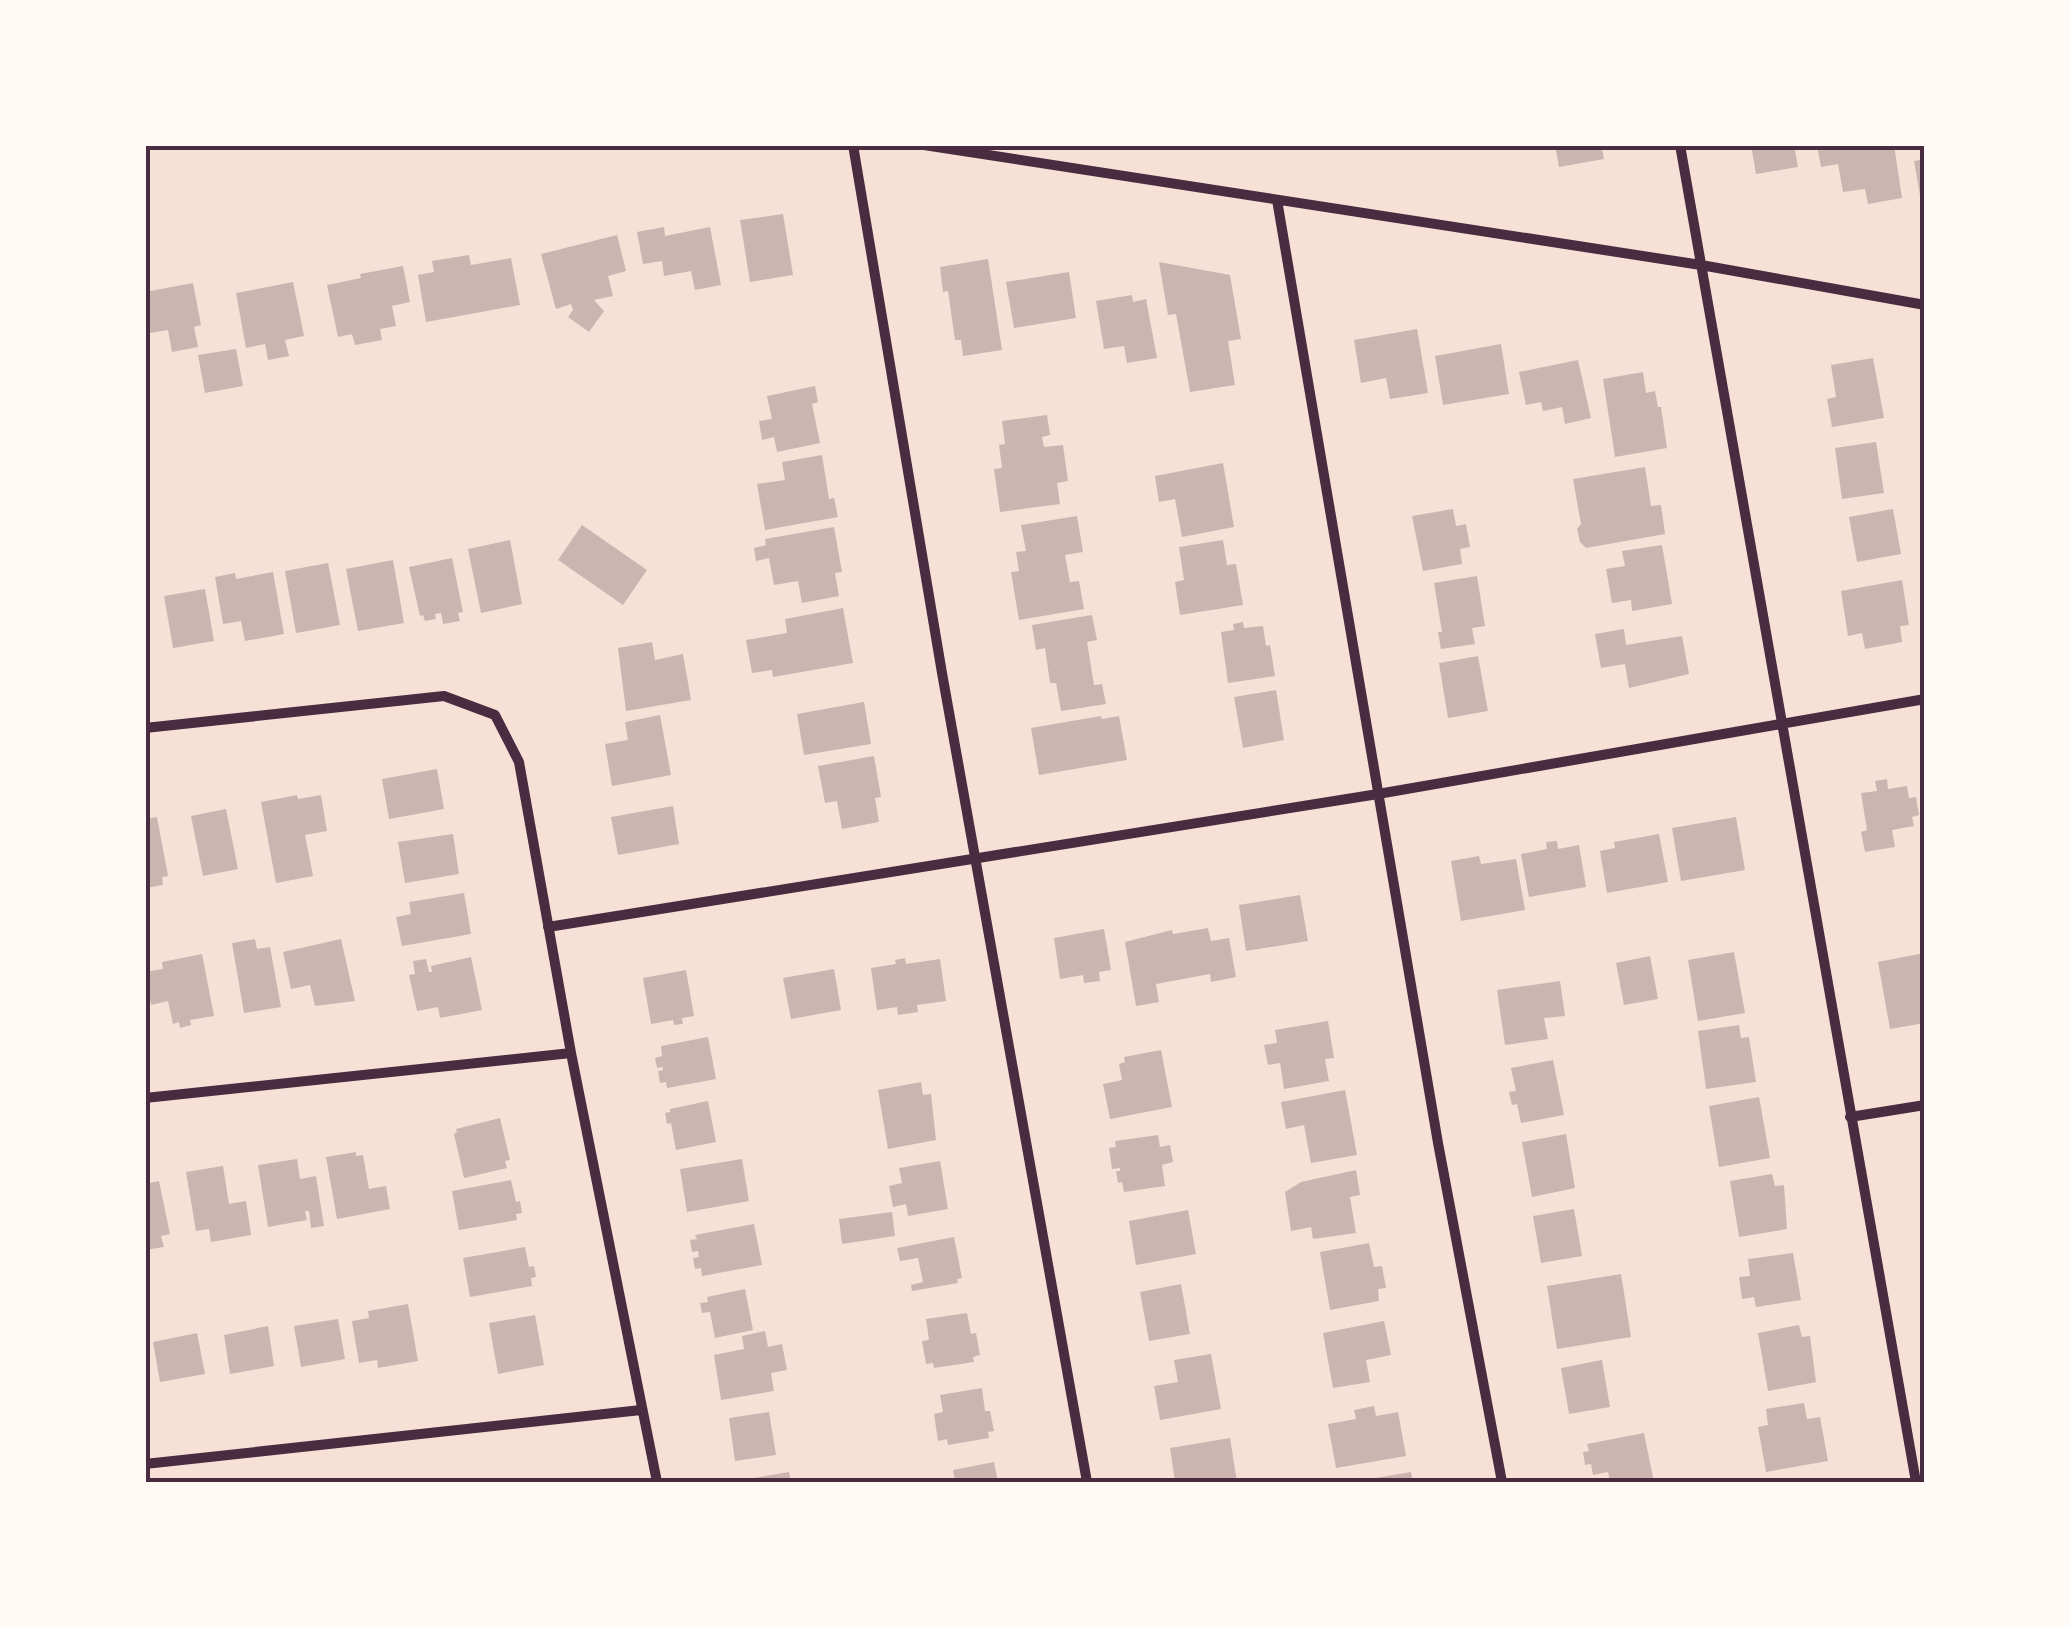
<svg xmlns="http://www.w3.org/2000/svg" width="2070" height="1627" font-family="'Sofia Sans Condensed',sans-serif">
<style>
.building{fill:#ccb4b1}
.lines{fill:none;stroke-linecap:round;stroke-linejoin:round}
.minor{stroke:#4a2c40;stroke-width:10}
.neatline{fill:none;stroke:#4a2c40;stroke-width:4}
</style>
<rect width="100%" height="100%" fill="#f7e1d7"/>
<path class="building" d="M1555 145H1601L1604 159 1559 167Z
M1751 145H1794L1798 167 1756 174Z
M1817 145H1894L1902 198 1868 204 1865 189 1843 192 1838 164 1821 167Z
M1925 159V200L1921 201 1914 161Z
M783 214 793 275 750 282 740 220Z
M664 227 665 236 710 227 721 285 695 290 691 271 664 276 662 261 643 264 637 232Z
M617 235 626 271 608 276 613 296 594 300 604 311 589 332 568 317 573 310 571 304 556 309 541 254Z
M469 255 471 265 511 258 520 305 426 322 418 275 434 272 432 261Z
M988 259 1002 350 963 356 961 340H955L948 291 943 292 940 267Z
M1159 262 1230 275 1241 339 1228 341 1235 385 1190 392 1176 314 1168 315Z
M403 266 410 302 392 306 396 326 380 329 382 340 355 345 352 334 338 337 327 285 361 278 360 274Z
M1069 272 1076 318 1014 328 1006 282Z
M293 282 304 336 285 340 289 356 268 360 265 344 246 348 236 293Z
M193 283 201 325 194 327 198 347 172 352 168 330 150 333 145 292Z
M1132 295 1133 302 1146 299 1157 358 1127 363 1124 346 1104 349 1096 301Z
M1417 329 1428 393 1390 399 1386 378 1361 383 1354 340Z
M1501 344 1509 394 1443 405 1435 356Z
M236 349 243 386 205 393 198 355Z
M1873 358 1884 418 1832 427 1827 399 1836 397 1831 365Z
M1578 360 1591 418 1565 424 1562 407 1543 411 1541 402 1526 405 1519 372Z
M1643 372 1646 393 1655 391 1658 407H1661L1667 448 1615 457 1603 379Z
M815 386 818 402 812 404 820 443 777 452 774 437 762 440 759 421 772 419 767 396Z
M1047 415 1050 435 1042 437 1044 447 1063 445 1068 481 1057 483 1060 504 1000 512 994 469 1002 468 999 445 1005 444 1002 421Z
M1876 442 1884 493 1842 499 1835 448Z
M822 455 829 499 834 498 838 517 765 530 757 484 785 480 782 462Z
M1223 463 1234 527 1182 537 1175 499 1159 502 1155 476Z
M1645 467 1651 506 1661 505 1665 534 1586 548 1580 542 1577 529 1581 524 1573 479Z
M1453 509 1456 526 1466 524 1470 547 1460 549 1462 564 1423 571 1412 516Z
M1893 509 1901 554 1857 562 1849 517Z
M1077 516 1083 552 1065 555 1070 582 1079 581 1084 609 1019 620 1011 572 1019 571 1016 552 1026 551 1021 525Z
M582 525 647 570 623 605 558 560Z
M834 527 842 572 835 573 839 596 802 603 798 581 774 585 769 558 756 561 754 548 766 545 765 539Z
M510 540 522 604 481 613 468 549Z
M1223 540 1227 565 1236 564 1243 605 1180 615 1175 582 1184 580 1179 547Z
M1662 545 1672 604 1632 611 1631 600 1612 603 1606 569 1625 566 1622 551Z
M452 558 463 612 458 613 460 621 443 624 441 613 435 614 436 619 425 621 423 615 420 616 409 567Z
M393 560 404 623 358 631 346 569Z
M328 563 340 625 296 633 285 571Z
M273 572 284 634 245 641 241 621 223 624 215 577 235 573 236 579Z
M1477 576 1485 626 1472 628 1475 644 1441 649 1438 632H1442L1434 583Z
M1902 580 1909 625 1900 626 1902 642 1865 649 1862 633 1848 636 1841 591Z
M205 589 214 641 173 648 164 596Z
M843 608 853 663 773 677 772 670 752 673 746 640 787 633 785 619Z
M1092 615 1097 640 1087 642 1094 685 1102 684 1106 704 1061 711 1056 683H1050L1045 648 1036 650 1032 625Z
M1243 622 1244 628 1263 626 1266 646 1270 645 1275 676 1228 683 1221 632 1234 630 1233 624Z
M1624 629 1626 645 1682 636 1689 674 1629 688 1625 664 1601 668 1595 634Z
M652 642 655 660 683 654 691 700 626 711 618 648Z
M1478 656 1488 711 1448 718 1439 663Z
M1276 690 1284 740 1243 748 1234 697Z
M864 702 871 744 804 755 797 714Z
M660 715 671 775 612 786 605 744 628 740 625 722Z
M1101 716 1102 719 1119 716 1127 760 1039 775 1031 728Z
M874 756 881 797 875 798 879 822 842 829 837 801 825 803 818 766Z
M437 769 444 809 389 819 382 779Z
M1887 779 1888 789 1907 786 1909 798 1916 797 1919 815 1912 817 1914 826 1892 830 1895 847 1865 852 1861 832 1867 830 1861 793 1877 791 1875 781Z
M297 795 298 799 321 795 327 831 305 835 313 876 276 883 261 802Z
M673 806 679 844 618 855 611 817Z
M226 809 238 869 203 876 191 816Z
M157 817 168 876 162 877 163 885 145 888V819Z
M1736 817 1745 870 1681 881 1672 828Z
M453 834 459 874 405 883 398 842Z
M1659 834 1668 882 1607 893 1600 851 1615 848 1614 842Z
M1557 841 1558 849 1579 845 1586 887 1529 897 1521 854 1547 849 1546 842Z
M1479 856 1481 864 1516 859 1525 910 1461 921 1451 861Z
M464 893 471 934 402 946 396 917 411 914 409 902Z
M1300 895 1308 941 1246 951 1239 905Z
M1208 928 1211 941 1229 938 1236 977 1211 982 1210 974 1156 984 1159 1002 1136 1006 1125 942 1172 930 1173 934Z
M1104 929 1111 970 1099 972 1100 981 1084 983 1083 975 1060 979 1054 938Z
M255 939 257 949 270 947 281 1007 244 1013 232 943Z
M341 939 355 1001 315 1006 310 985 291 989 283 952Z
M1734 952 1745 1013 1698 1021 1688 960Z
M1924 953 1925 1023 1890 1029 1878 962Z
M202 954 214 1016 190 1020 191 1025 180 1028 179 1022 173 1024 168 1001 151 1005 145 972 163 969 162 962Z
M1650 956 1658 999 1624 1005 1616 963Z
M471 957 482 1010 440 1018 438 1007 417 1011 409 975 415 974 413 961 426 959 429 972H432L431 966Z
M905 958 906 964 940 959 946 1001 917 1005 918 1012 898 1015 897 1007 877 1010 871 968 896 964 895 960Z
M834 969 841 1010 791 1019 783 978Z
M686 970 694 1016 682 1018 683 1024 674 1025 673 1020 651 1024 643 978Z
M1560 981 1565 1016 1544 1018 1548 1039 1505 1045 1497 990Z
M1328 1021 1334 1058 1325 1059 1329 1081 1284 1089 1280 1063 1268 1065 1264 1045 1277 1043 1275 1030Z
M1739 1025 1741 1038 1749 1037 1756 1082 1706 1089 1698 1031Z
M708 1037 716 1079 667 1088 666 1082 660 1083 658 1071 663 1070V1067L657 1068 655 1058 662 1056 661 1046Z
M1161 1050 1172 1107 1110 1119 1103 1084 1122 1080 1119 1064 1125 1062 1124 1057Z
M1553 1060 1564 1115 1521 1123 1517 1104 1512 1105 1509 1092 1516 1091 1511 1068Z
M921 1082 923 1095 931 1094 936 1140 888 1149 878 1090Z
M1345 1090 1357 1155 1311 1163 1304 1125 1286 1129 1281 1102Z
M1759 1097 1770 1158 1719 1167 1709 1106Z
M708 1101 716 1142 676 1150 671 1123 667 1124 665 1113 670 1112V1109Z
M500 1118 510 1160 505 1161 507 1168 464 1178 454 1134 457 1132 456 1129Z
M1566 1134 1575 1188 1532 1197 1522 1142Z
M1158 1135 1160 1147 1170 1145 1173 1162 1162 1165 1165 1186 1124 1192 1122 1182 1118 1183 1116 1171H1120V1168L1112 1169 1109 1148 1116 1147 1115 1141Z
M356 1152V1156L363 1155 369 1189 386 1186 390 1209 337 1219 326 1157Z
M297 1159 300 1179 316 1176 324 1226 311 1228 309 1211H305L307 1220 268 1227 258 1165Z
M742 1159 749 1201 687 1212 680 1169Z
M940 1161 948 1209 908 1216 906 1204 893 1207 889 1186 902 1183 899 1168Z
M223 1166 229 1204 246 1201 251 1235 211 1242 209 1229 196 1231 186 1172Z
M1356 1170 1360 1195 1350 1197 1356 1233 1313 1239 1311 1227 1291 1231 1285 1192 1301 1182Z
M1772 1174 1775 1186 1784 1185 1787 1229 1739 1237 1730 1181Z
M511 1180 516 1202 520 1201 522 1213 516 1214 517 1220 459 1230 452 1191Z
M159 1181 170 1234 161 1236 164 1247 145 1250V1184Z
M1574 1209 1582 1256 1541 1263 1533 1216Z
M1188 1210 1196 1254 1136 1265 1129 1221Z
M892 1212 895 1236 842 1244 839 1219Z
M754 1224 762 1265 702 1276 701 1268 695 1269 693 1258 699 1257 698 1251 692 1252 690 1240 697 1239 695 1235Z
M954 1237 962 1278 957 1279 958 1283 912 1291 911 1285 923 1282 918 1258 900 1261 897 1248Z
M1369 1243 1374 1267 1382 1266 1386 1288 1378 1289 1379 1301 1330 1310 1320 1252Z
M525 1247 529 1267 534 1266 536 1277 531 1278 532 1286 470 1297 463 1258Z
M1793 1253 1801 1300 1756 1307 1754 1297 1742 1299 1739 1277 1750 1276 1748 1259Z
M1621 1274 1631 1337 1557 1349 1547 1286Z
M1181 1284 1190 1334 1149 1341 1140 1292Z
M745 1289 753 1330 715 1338 710 1312 702 1313 700 1303 708 1302 707 1297Z
M408 1304 418 1361 378 1368 377 1360 359 1363 352 1321 369 1318 368 1311Z
M967 1313 971 1334 976 1333 980 1355 973 1357 974 1362 934 1368 933 1363 926 1364 922 1341 929 1340 926 1319Z
M535 1315 544 1365 498 1374 489 1323Z
M338 1319 345 1359 301 1367 294 1326Z
M1384 1321 1391 1355 1366 1360 1370 1382 1333 1388 1323 1333Z
M1799 1325 1802 1337 1810 1336 1816 1382 1768 1391 1758 1333Z
M268 1326 274 1366 230 1374 224 1335Z
M765 1331 768 1347 782 1344 787 1370 771 1373 774 1391 721 1400 714 1355 744 1349 742 1336Z
M197 1333 205 1374 160 1382 153 1342Z
M1211 1354 1221 1409 1160 1420 1154 1386 1178 1382 1174 1360Z
M1602 1360 1610 1407 1569 1414 1561 1368Z
M982 1388 985 1411H990L994 1431 988 1432 989 1438 948 1445 947 1439 938 1441 934 1414 943 1412 940 1395Z
M1804 1403 1807 1419 1820 1417 1828 1461 1766 1472 1758 1427 1768 1425 1766 1409Z
M1374 1406 1376 1416 1398 1412 1406 1456 1336 1468 1328 1424 1356 1419 1354 1410Z
M769 1412 776 1455 735 1461 729 1418Z
M1644 1433 1654 1482H1610L1608 1472 1593 1475 1591 1464 1585 1465 1583 1452 1589 1451 1587 1444Z
M1230 1438 1237 1482H1175L1170 1448Z
M994 1462 998 1482H955L953 1470Z
M789 1472 791 1482H742V1480Z
M1411 1472 1413 1482H1364V1480Z"/>
<g class="lines">
<path class="minor" d="M853 145 942 673 1087 1482
M924 145 1701 265 1925 305
M1680 145 1916 1482
M1277 200 1438 1143 1502 1482
M145 728 444 696 495 715 519 762 571 1053 657 1482
M548 927 1378 794 1925 699
M145 1098 571 1053
M1850 1117 1925 1105
M145 1464 641 1410"/>
</g>
<rect width="2070" height="1627" fill="none" stroke="#fffaf5" stroke-width="295"/>
<rect x="148" y="148" width="1774" height="1332" class="neatline"/>
</svg>
